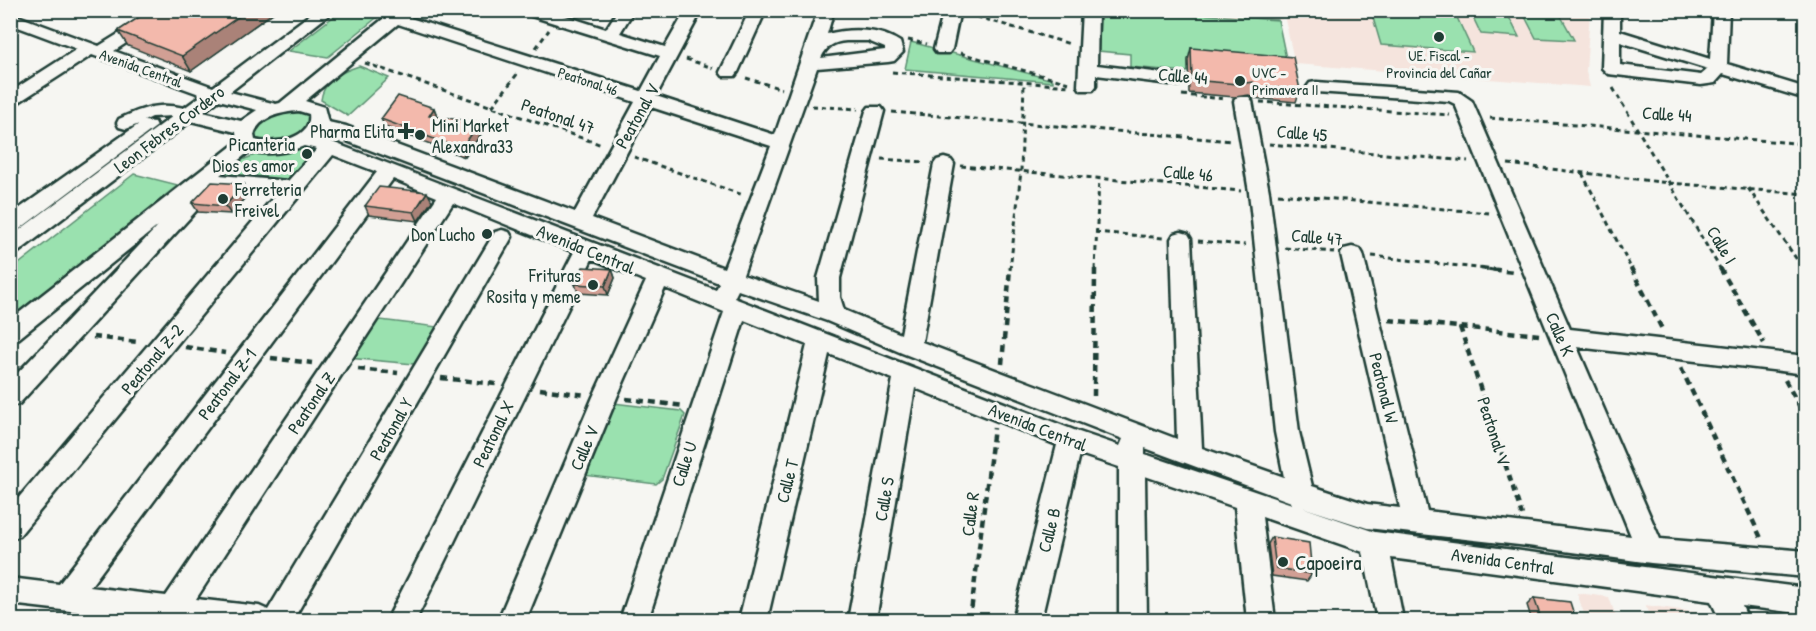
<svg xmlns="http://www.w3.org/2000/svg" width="1816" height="631" font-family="'Patrick Hand',sans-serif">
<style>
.built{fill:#f5e4dd}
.green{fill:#9ae1af;stroke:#5c8f72;stroke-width:1.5}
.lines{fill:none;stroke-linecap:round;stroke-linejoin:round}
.minor-casing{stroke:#1f3d34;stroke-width:5}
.path-far1{stroke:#1f3d34;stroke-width:3;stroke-dasharray:5 4;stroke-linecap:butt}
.path{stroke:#1f3d34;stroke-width:4.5;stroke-dasharray:7 5;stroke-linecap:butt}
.minor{fill:#f6f6f2;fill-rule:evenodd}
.wall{fill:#d19f94;stroke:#1f3d34;stroke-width:1.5}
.shaded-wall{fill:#aa8278;stroke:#1f3d34;stroke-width:1.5}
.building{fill:#f3b9ac;stroke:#1f3d34;stroke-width:1.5}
.poi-dot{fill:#1f3d34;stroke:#f6f6f2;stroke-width:2}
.labels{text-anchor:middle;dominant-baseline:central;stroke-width:6;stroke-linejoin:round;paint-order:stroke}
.far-poi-label{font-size:15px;fill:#1f3d34;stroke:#f6f6f2}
.far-street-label{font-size:15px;fill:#1f3d34;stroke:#f6f6f2}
.street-label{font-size:18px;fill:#1f3d34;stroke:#f6f6f2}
.poi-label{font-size:18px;fill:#1f3d34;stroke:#f6f6f2;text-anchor:end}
.near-poi-label{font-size:21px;fill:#1f3d34;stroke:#f6f6f2;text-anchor:start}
</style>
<rect width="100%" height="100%" fill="#f6f6f2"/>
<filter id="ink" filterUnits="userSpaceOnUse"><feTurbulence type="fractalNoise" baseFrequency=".0167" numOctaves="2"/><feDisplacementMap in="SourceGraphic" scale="12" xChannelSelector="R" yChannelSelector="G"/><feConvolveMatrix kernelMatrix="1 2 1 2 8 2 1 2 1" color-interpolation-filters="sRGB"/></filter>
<g filter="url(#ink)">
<path class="built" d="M1168 11H1280L1282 20Z
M1283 11H1590L1586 71 1590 87 1295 64Z
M1577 593 1609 597 1617 620H1586Z
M1645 605 1723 616 1725 620H1651Z"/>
<path class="green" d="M342 10 385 11 328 57 289 51Z
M1101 11H1158L1278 20 1288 68 1188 60V72L1130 67V54L1098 51Z
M1371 11H1454L1473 52 1381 45Z
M1470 11H1506L1519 37 1481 34Z
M1522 11H1558L1574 40 1536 38Z
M911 42 1053 80V82L905 69Z
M359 66 389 78 348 116 321 100C323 80 343 71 359 66Z
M298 107 316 117 298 140 255 143 249 137 257 120Z
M296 146 322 150 290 185 216 177C240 156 266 151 296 146Z
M134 174 178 185 11 321V270Z
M372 319 438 327 420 361 414 364 348 358Z
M613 403 681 411 685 415 662 479 656 484 583 475Z"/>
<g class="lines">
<g class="minor-casing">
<path id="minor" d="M157 10H177L114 51 213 87 316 10H335L230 92 276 104 280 103 394 10H413L407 17 641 91 660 56 522 13 520 10H547L606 29 618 10H634L620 33 665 47 686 10H702L656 96 775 135 818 10H834L827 34C850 28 879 28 900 42L903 52 894 61 888 62 817 68 743 275 819 301 818 278 866 111 869 107H881L884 111 840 278V297L844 310 901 334 934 164 937 160 944 158 951 160 954 164 922 342 1177 439 1171 239 1174 234 1181 232 1188 234 1191 239 1202 448 1284 477 1275 432 1249 192 1234 101 1237 97H1249L1252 101 1269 192 1299 432 1312 486 1367 504 1400 508 1341 254 1344 249 1352 247 1360 249 1363 254 1427 511 1631 536 1455 104 1449 101 1316 92 1310 91 1307 87 1310 83 1316 82 1459 92 1472 101 1570 329 1806 356V374L1577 347 1660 539 1806 551V577L1651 563 1528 546 1367 528 1302 507 1375 532 1806 588V614L1742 606 1748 620H1720L1711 601 1391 558 1402 614 1399 620H1377L1363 552 1262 517 1275 620H1247L1235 507 1145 476 1147 620H1119V467L1080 454 1041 620H1013L1057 445 915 388 876 620H848L893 379 829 354 767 620H739L807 345 744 320 648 620H620L724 312 665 288 617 397 526 620H498L593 397 646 281 592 259 416 620H387L574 252 453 203 196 599 259 606 268 610 495 232 502 230 509 232 512 237 293 620H148L10 604V578L59 584 377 172 333 155 19 536 10 540V508L277 193 217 188 19 404 10 406V381L158 226 18 339 10 341V320L237 142 236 132 191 121 17 253 10 255V237L173 116 152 117 144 121 155 122 157 126 17 231 10 233V215L139 124 126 129 119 127 117 123 119 119C142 108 159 102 184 108L202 95 92 55 16 104 10 105V92L77 49 10 24V13L99 46ZM398 24 635 102 575 212 346 126 328 122 324 107 305 101ZM846 41H868L885 48V50L821 58C827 46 833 42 846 41ZM219 100 257 110 241 121 203 112ZM651 107 771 146 724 268 592 218ZM299 111 309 114C313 139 273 145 255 140L254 135C258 117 282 112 299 111ZM323 132 719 283 716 290 319 137ZM304 146 317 149 288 181 220 175 250 151C269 156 286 153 304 146ZM393 179 437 197 166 596 90 587ZM738 290 827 321 902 353 1123 439 1120 446 1079 432 734 298ZM1145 448 1291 502 1292 504 1145 454Z
M750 10H766L738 72 735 76H723L720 72Z
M944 10H960L952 49 949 53H937L934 49Z
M1082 10H1098L1097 65 1178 75 1184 76 1187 80 1184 84 1178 85 1096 75V86L1093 90H1081L1078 86Z
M1604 10H1620V31L1710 59 1713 10H1729L1727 64 1806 88V99L1723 74 1715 83 1701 85 1608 74 1602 68ZM1620 42 1708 69 1701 75 1620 65Z"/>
</g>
<path class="path-far1" d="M968 14 1070 44
M908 40 927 44
M536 48 549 30
M960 53 1069 83
M686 59 713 68
M365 63 602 145
M892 72 1070 86
M746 78 782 89
M1613 88 1721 270
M1182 95 1225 99
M1260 102 1450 115
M812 106 858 109
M492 107 518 73
M892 112 1232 141
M1490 118 1806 144
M1269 144 1468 161
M634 157 743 195
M881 159 924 162
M1508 164 1669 183 1806 194
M961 166 1241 191
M1582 173 1632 270
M1748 188 1804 270
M1278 194 1489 213
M1095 232 1164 238
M1198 241 1245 245
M1285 248 1334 252
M1372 256 1494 270
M1010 270 1021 171 1024 84
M1095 270 1099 178"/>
<path class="path" d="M1481 268 1513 272
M1631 268 1662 329
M1720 268 1764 343
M1803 268 1806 273
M1389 320 1539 335
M1460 327 1522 515
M93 337 139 342
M185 347 225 353
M271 358 312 363
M1002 364 1010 268
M1681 368 1761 538
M358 369 398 373
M441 378 496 384
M1785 380 1806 418
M540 389 586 395
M1094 396 1095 268
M626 399 684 406
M970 620 994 428"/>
<use href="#minor" class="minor"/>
</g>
<path class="wall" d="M150 10H277L191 71 128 46 118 31Z
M1191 48 1300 90 1296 102 1253 98 1249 95 1235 97 1189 93 1188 60Z
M434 108 437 116V117L484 130 465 157 385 127 381 119Z
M249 193 231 214 198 212 192 203Z
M432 201 418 221 369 215 365 206Z
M612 269 615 278 608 295 578 293 575 284Z
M1272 537 1312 574 1307 581 1272 576 1268 544Z
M1534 598 1576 621H1532L1527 605Z"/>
<path class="shaded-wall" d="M248 10H277L191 71 182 56Z
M434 108 437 116 432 124 429 116Z
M480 122 484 130 465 157 461 149Z
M244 184 249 193 231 214 225 206Z
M427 192 432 201 418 221 414 212Z
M612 269 615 278 608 295 605 286Z"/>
<path class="building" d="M150 10H248L182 56 118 31Z
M1191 48 1293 57 1300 90 1257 86 1253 82 1238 84 1192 80Z
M398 96 434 108 429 116 480 122 461 149 381 119Z
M212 182 244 184 225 206 192 203Z
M379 187 427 192 414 212 365 206Z
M583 267 612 269 605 286 575 284Z
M1272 537 1309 543 1312 574 1276 568Z
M1534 598 1570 602 1576 621H1542Z"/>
</g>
<g class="poi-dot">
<circle cx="1439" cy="37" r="6"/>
<circle cx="1240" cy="81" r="6"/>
<path d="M403 122h6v6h6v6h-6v6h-6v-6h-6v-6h6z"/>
<circle cx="420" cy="135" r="6"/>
<circle cx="307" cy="154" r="6"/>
<circle cx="223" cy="199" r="6"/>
<circle cx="487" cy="234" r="6"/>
<circle cx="593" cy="285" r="6"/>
<circle cx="1283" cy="562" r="6"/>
</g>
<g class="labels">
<g class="far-poi-label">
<text x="1439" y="55">UE. Fiscal -<tspan x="1439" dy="17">Provincia del Cañar</tspan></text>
<text x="1252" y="72" text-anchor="start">UVC -<tspan x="1252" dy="17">Primavera II</tspan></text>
</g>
<g class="far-street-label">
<text transform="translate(141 68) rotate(20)">Avenida Central</text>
<text transform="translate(588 81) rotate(18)">Peatonal 46</text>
</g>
<g class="street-label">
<text transform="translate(1183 76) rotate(5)">Calle 44</text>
<text transform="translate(1667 114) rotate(4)">Calle 44</text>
<text transform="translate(558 116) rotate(19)">Peatonal 47</text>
<text transform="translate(637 116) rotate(-61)">Peatonal V</text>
<text transform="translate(169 129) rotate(-37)">Leon Febres Cordero</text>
<text transform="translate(1302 133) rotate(5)">Calle 45</text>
<text transform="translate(1188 173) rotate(5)">Calle 46</text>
<text transform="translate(1317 237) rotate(5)">Calle 47</text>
<text transform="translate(1722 245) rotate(59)">Calle I</text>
<text transform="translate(586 249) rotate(22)">Avenida Central</text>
<text transform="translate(1560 334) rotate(67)">Calle K</text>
<text transform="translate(152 359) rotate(-50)">Peatonal Z-2</text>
<text transform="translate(227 384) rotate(-53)">Peatonal Z-1</text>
<text transform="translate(1384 388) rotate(76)">Peatonal W</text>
<text transform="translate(311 403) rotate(-56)">Peatonal Z</text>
<text transform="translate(1038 427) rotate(21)">Avenida Central</text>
<text transform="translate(391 429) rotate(-60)">Peatonal Y</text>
<text transform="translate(1494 431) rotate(72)">Peatonal V</text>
<text transform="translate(493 434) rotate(-64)">Peatonal X</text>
<text transform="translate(584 448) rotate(-67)">Calle V</text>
<text transform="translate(684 464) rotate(-72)">Calle U</text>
<text transform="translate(787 481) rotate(-76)">Calle T</text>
<text transform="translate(884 499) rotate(-80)">Calle S</text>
<text transform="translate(970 514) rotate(-83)">Calle R</text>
<text transform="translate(1049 530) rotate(-76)">Calle B</text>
<text transform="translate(1503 561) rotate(8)">Avenida Central</text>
</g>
<g class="poi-label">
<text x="432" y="125" text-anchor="start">Mini Market<tspan x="432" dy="21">Alexandra33</tspan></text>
<text x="394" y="131">Pharma Elita</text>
<text x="295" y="144">Picanteria<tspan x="295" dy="21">Dios es amor</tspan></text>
<text x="235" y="189" text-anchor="start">Ferreteria<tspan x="235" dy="21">Freivel</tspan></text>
<text x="475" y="234">Don Lucho</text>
<text x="581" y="275">Frituras<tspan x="581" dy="21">Rosita y meme</tspan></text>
</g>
<g class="near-poi-label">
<text x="1295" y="562">Capoeira</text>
</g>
</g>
<rect width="1816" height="631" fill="none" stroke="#f6f6f2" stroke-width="36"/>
<rect x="18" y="18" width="1780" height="595" fill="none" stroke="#1f3d34" stroke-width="2" filter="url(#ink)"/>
</svg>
